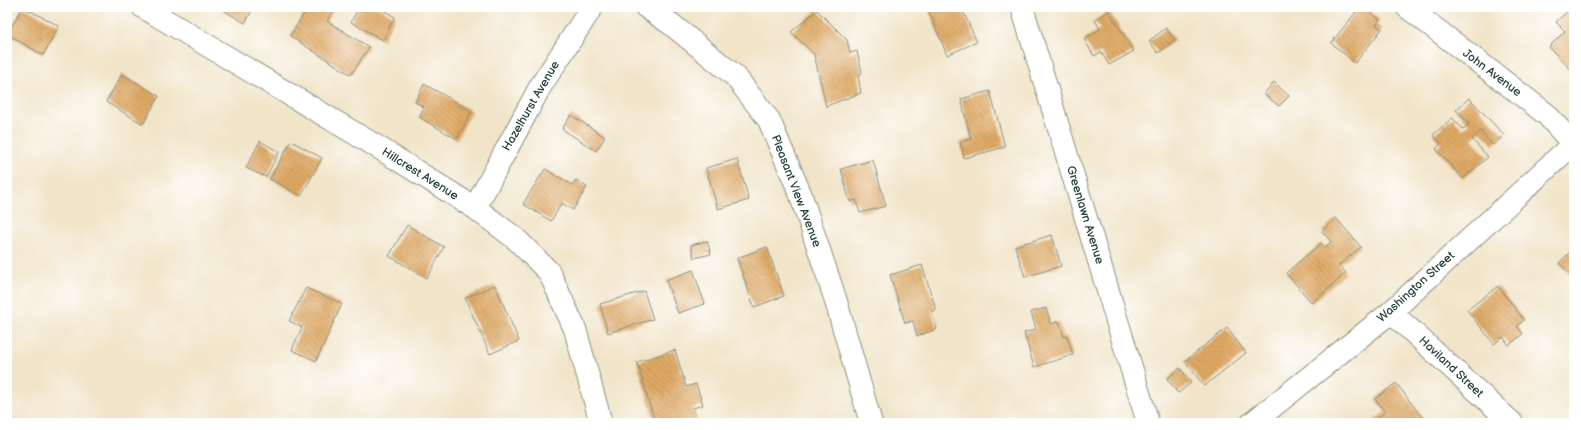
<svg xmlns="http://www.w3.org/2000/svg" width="1581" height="430" font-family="'Balsamiq Sans',sans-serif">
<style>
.building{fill:url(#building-back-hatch)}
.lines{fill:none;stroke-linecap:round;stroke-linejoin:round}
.minor-casing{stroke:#88907e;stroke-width:24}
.minor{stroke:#fff;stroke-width:22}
.labels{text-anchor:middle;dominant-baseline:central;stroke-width:3;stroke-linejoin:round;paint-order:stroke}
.street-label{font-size:12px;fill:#1f3d34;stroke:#fff}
</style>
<defs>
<pattern id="building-back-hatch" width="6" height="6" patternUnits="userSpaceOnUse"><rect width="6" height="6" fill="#dfa963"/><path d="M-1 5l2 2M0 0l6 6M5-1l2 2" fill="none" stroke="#b48b52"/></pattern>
</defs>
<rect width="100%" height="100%" fill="#fff"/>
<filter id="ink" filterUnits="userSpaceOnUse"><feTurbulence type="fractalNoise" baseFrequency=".025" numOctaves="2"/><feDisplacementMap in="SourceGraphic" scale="8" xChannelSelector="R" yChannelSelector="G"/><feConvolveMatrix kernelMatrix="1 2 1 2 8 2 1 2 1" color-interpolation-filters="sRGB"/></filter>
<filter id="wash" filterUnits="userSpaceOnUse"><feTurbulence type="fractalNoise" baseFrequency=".012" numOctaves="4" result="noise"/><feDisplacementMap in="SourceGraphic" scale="16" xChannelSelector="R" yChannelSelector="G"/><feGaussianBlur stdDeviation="0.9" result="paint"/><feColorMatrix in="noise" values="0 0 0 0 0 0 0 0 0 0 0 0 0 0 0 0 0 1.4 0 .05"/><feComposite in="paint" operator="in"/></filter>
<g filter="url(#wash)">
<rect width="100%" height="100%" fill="#f1e4c8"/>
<g id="blocks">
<path class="building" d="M23 7 59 26 43 55 7 34Z
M218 7H254L245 23Z
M308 7H333L335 8 327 21 369 47 351 75 290 36Z
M359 7H378L395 17 383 40 351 22Z
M927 7H961L977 42 947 55Z
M1354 7H1365L1380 20 1376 25 1382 29 1355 63 1331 43 1356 12 1352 9Z
M1566 7H1574V73L1549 47 1565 31 1556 22 1569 10Z
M817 10 847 40 850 53 857 51 862 73 858 75 861 93 826 106 814 54 791 32Z
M1109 11 1134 51 1109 65 1101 52 1094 56 1084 39 1100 29 1095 20Z
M1166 28 1175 40 1158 53 1149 41Z
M122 74 159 96 143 124 106 102Z
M1274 82 1289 96 1279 106 1264 94Z
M424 84 472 111 457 139 419 117 424 107 415 102Z
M990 91 1005 147 964 158 960 142 971 139 961 99Z
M1469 98 1504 135 1493 145 1480 131 1472 139 1488 157 1463 179 1436 149 1441 144 1433 135 1452 118 1463 129 1469 124 1456 110Z
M571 115 605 137 596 151 562 129Z
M260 141 279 152 266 177 246 168Z
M291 141 322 158 301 196 270 179Z
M737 159 749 200 718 209 706 168Z
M873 160 886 206 860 213 856 200 850 202 841 169Z
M545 169 572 185 576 180 587 187 573 210 562 203 551 221 523 204Z
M1336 218 1361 247 1339 265 1346 273 1312 303 1286 273 1321 243 1325 247 1331 242 1322 231Z
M407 225 444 247 427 278 389 256Z
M1052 235 1061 266 1025 277 1015 246Z
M707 241 711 254 694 258 691 245Z
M767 247 784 296 754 307 737 258Z
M1574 248V278L1559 263Z
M922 265 936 310 932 312 937 329 917 336 913 321 905 323 890 275Z
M693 270 705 304 678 313 666 280Z
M495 285 519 341 490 354 465 298Z
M1498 286 1524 320 1517 326 1523 334 1509 345 1503 337 1494 344 1467 310Z
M306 288 342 304 316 361 292 350 302 327 289 321Z
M644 291 653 319 608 333 600 304Z
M1046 308 1051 324 1059 321 1064 337 1067 336 1073 355 1034 367 1024 333 1036 329 1031 312Z
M1227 328 1246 353 1204 386 1185 361Z
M675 350 686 387 696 384 703 405 693 408 698 423H655L637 362Z
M1180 368 1191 383 1178 393 1167 379Z
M1396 383 1425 421 1423 423H1371L1385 412 1375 399Z"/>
</g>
</g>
<g filter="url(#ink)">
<use href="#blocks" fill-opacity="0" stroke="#88907e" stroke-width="1"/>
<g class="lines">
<g class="minor-casing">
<path id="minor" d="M143 7 376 146 475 208 516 239 549 272 575 329 601 423
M646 7 671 24 735 76 769 120 800 193 835 298 871 423
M1022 7 1148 423
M1407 7 1546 114 1573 144
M475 208 540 87 592 7
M1391 312 1512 423
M1252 423 1391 312 1574 143"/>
</g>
<use href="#minor" class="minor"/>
</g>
</g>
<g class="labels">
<g class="street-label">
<text transform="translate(1492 73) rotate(37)">John Avenue</text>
<text transform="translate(531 106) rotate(-60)">Hazelhurst Avenue</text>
<text transform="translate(420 174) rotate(32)">Hillcrest Avenue</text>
<text transform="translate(796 191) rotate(69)">Pleasant View Avenue</text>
<text transform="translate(1085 215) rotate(73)">Greenlawn Avenue</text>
<text transform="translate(1416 287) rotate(-42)">Washington Street</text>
<text transform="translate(1451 367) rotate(43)">Haviland Street</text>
</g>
</g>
<rect width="1581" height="430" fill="none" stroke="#fff" stroke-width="24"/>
</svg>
